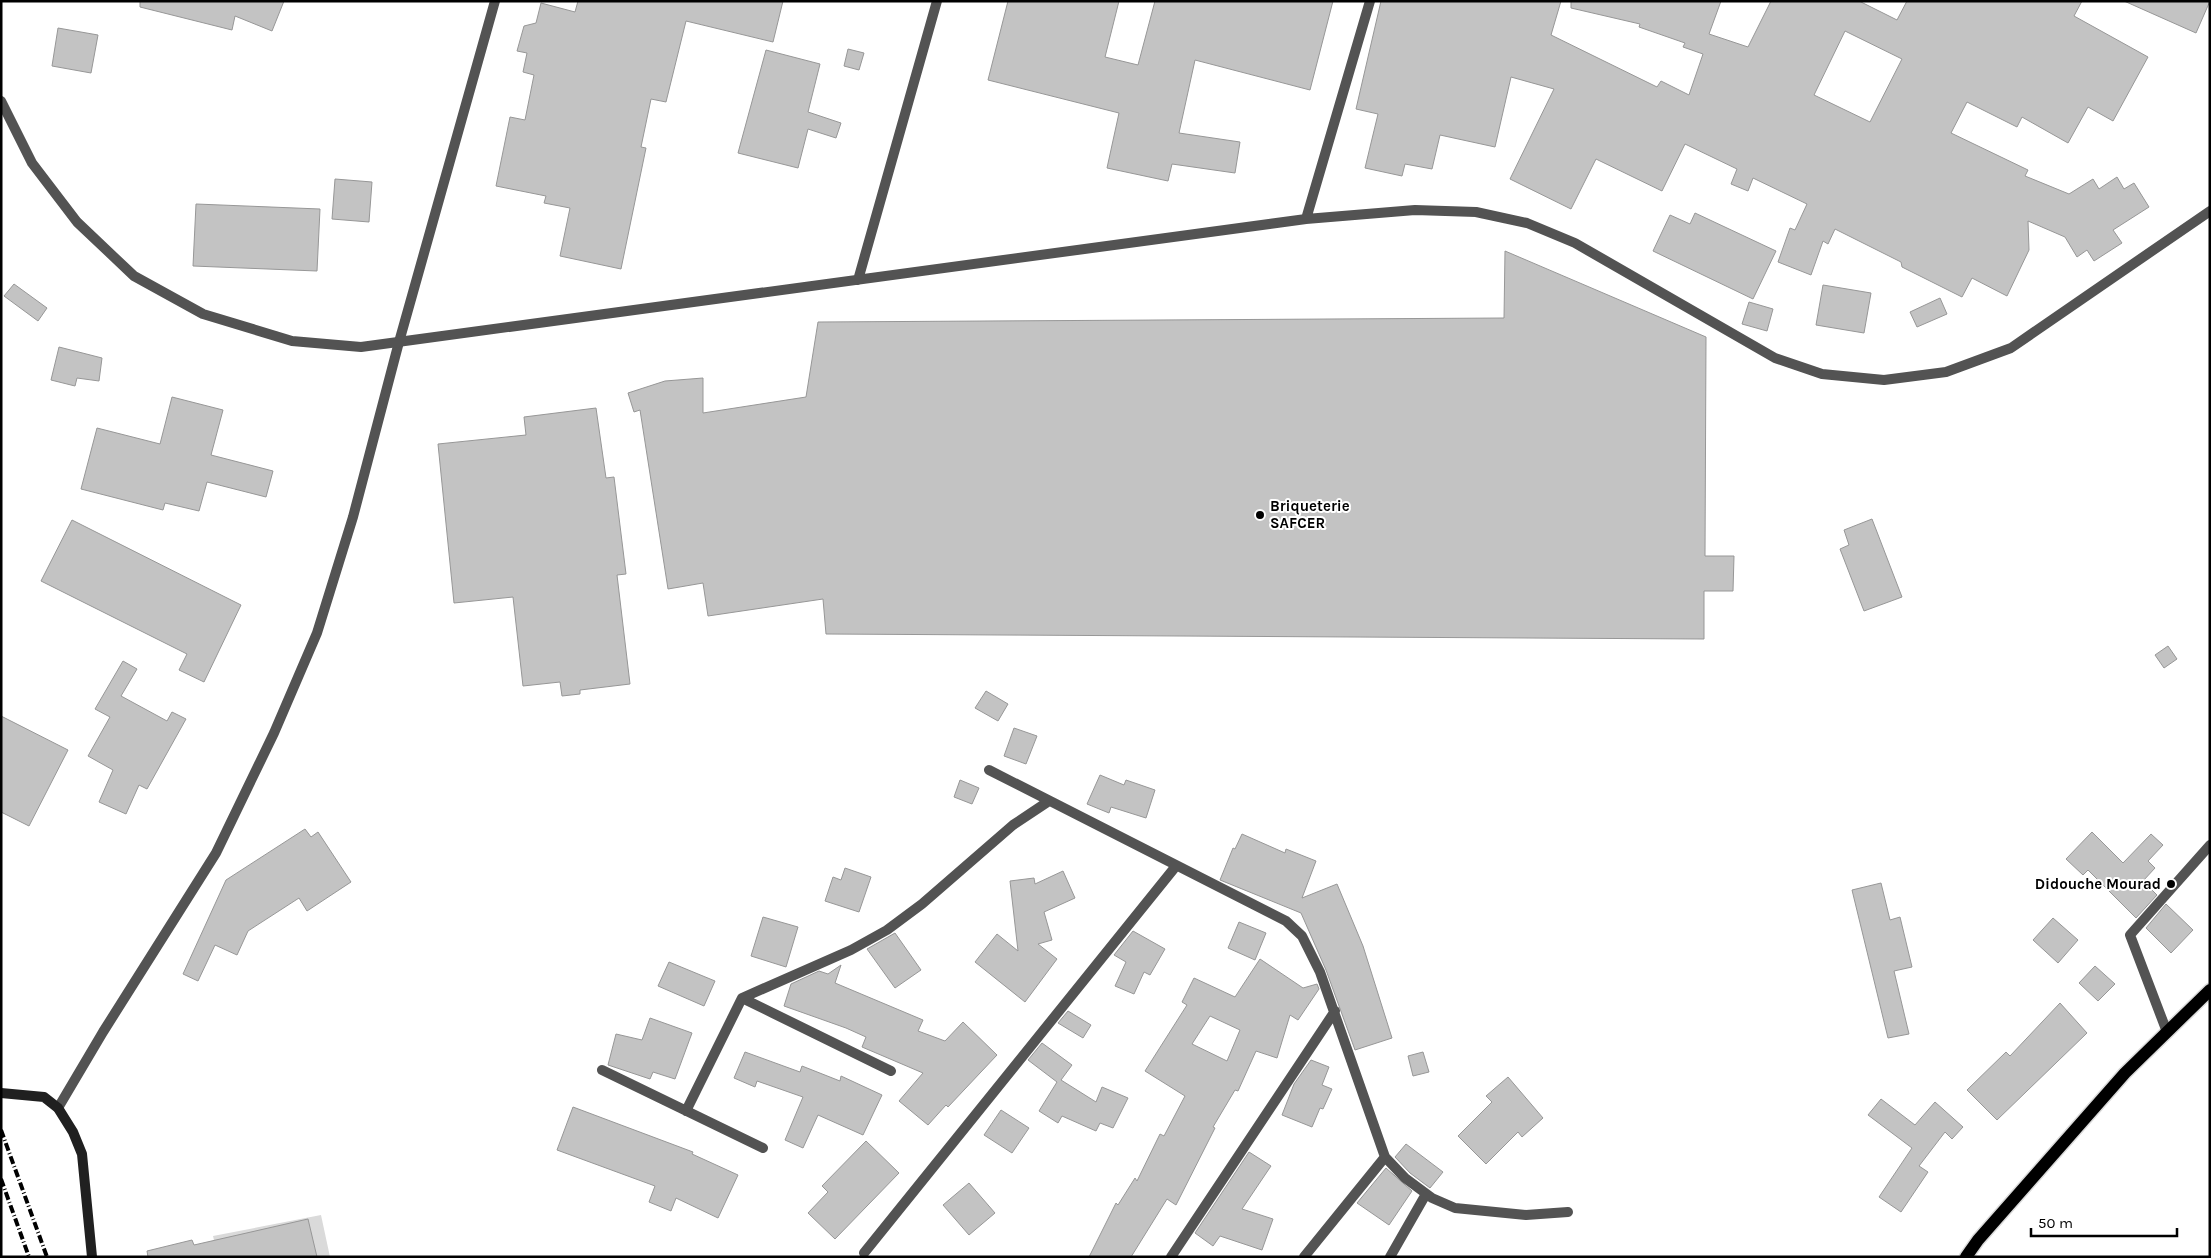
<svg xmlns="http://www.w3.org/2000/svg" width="2211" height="1258" font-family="Karla,sans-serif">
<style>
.green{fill:#dadada}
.building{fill:#c3c3c3;stroke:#979797;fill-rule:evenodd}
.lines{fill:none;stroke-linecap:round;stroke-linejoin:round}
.primary-casing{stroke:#dbdbdb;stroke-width:15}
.service{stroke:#535353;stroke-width:10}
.minor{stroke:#535353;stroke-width:10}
.secondary{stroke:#202020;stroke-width:10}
.primary{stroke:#000;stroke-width:12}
.rail{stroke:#000;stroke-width:4;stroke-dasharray:8 2.5 1 2.5;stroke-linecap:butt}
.poi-dot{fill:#000;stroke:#fff;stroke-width:2}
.labels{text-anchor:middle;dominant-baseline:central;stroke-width:4;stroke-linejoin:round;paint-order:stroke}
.poi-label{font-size:15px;font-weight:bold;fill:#000;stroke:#fff;text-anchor:start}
</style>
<rect width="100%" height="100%" fill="#fff"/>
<path class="green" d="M321 1215 330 1257H218L213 1236Z"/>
<path class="building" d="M140 1H284L272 31 235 16 232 30 140 7Z
M578 1H783L773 42 686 21 666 102 651 99 641 147 646 148 621 269 560 256 570 208 544 203 546 196 496 186 510 117 525 120 534 75 523 72 527 53 517 51 524 26 536 23 541 3 575 12Z
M1008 1H1119L1105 57 1138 65 1155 1H1333L1310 90 1195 60 1179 133 1240 142 1235 173 1172 164 1168 181 1107 168 1119 113 988 80Z
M1381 1H1561L1551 35 1657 87 1661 81 1689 95 1703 54 1683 47 1685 43 1639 27 1640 24 1571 8V1H1721L1709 34 1748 47 1771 1H1859L1897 20 1907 1H2082L2074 16 2148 57 2113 121 2088 107 2068 143 2022 117 2017 127 1967 102 1951 133 2028 170 2025 176 2069 194 2093 179 2099 189 2117 177 2124 189 2134 183 2149 207 2113 230 2122 243 2094 261 2087 250 2077 257 2065 237 2028 221 2029 250 2007 296 1972 278 1962 297 1902 267 1901 262 1835 229 1828 244 1823 241 1811 275 1778 262 1790 228 1795 230 1807 204 1753 178 1748 191 1731 184 1737 169 1685 144 1662 191 1596 159 1571 209 1510 179 1554 89 1511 77 1495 147 1440 135 1432 169 1405 164 1402 176 1365 168 1378 114 1356 109ZM1845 31 1902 59 1870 122 1814 95Z
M2124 1H2210L2196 33Z
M58 28 98 35 91 73 52 66Z
M848 49 864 53 859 70 844 66Z
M766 50 820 64 808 112 841 123 836 138 808 129 798 168 738 153Z
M335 179 372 182 369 222 332 219Z
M196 204 320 209 317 271 193 266Z
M1695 213 1776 251 1753 299 1653 251 1670 215 1690 224Z
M1505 251 1706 337 1705 556H1734L1733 591H1704V639L826 634 823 599 708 616 703 583 668 589 640 410 634 412 628 393 665 381 703 378V413L806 397 818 322 1504 318Z
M14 284 47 308 38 321 4 296Z
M1823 285 1871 293 1864 333 1816 325Z
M1940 298 1947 314 1917 327 1910 312Z
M1749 302 1773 309 1767 331 1742 324Z
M59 347 102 358 99 381 77 378 75 386 51 380Z
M172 397 223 410 211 455 273 471 266 497 207 482 199 511 165 503 163 510 81 489 97 428 160 444Z
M596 408 606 478 614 477 626 574 617 575 630 684 580 690V694L562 696 560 682 523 686 513 597 454 603 438 444 526 435 524 417Z
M1872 519 1902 597 1864 611 1840 549 1849 545 1844 530Z
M72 520 241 605 204 682 179 670 187 654 41 581Z
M2168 646 2177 659 2164 668 2155 655Z
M123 661 137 669 121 696 167 721 172 712 186 719 147 789 139 785 126 814 99 802 113 770 88 756 110 717 95 709Z
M986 691 1008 704 998 721 975 708Z
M1 716 68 750 29 826 1 812Z
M1014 728 1037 736 1026 764 1004 756Z
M1100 775 1124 785 1126 780 1155 790 1146 818 1111 807 1109 813 1087 804Z
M960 780 979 788 972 804 954 797Z
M305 829 311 837 318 832 351 882 307 911 299 898 248 931 237 955 215 945 198 981 183 974 226 880Z
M2092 832 2123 863 2151 834 2163 845 2148 861 2155 868 2143 881 2157 895 2136 918 2088 870 2083 875 2066 859Z
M1242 834 1285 853 1286 849 1316 861 1302 898 1337 884 1363 946 1392 1038 1355 1050 1326 970 1301 913 1220 880 1233 848 1235 849Z
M845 868 871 877 859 912 825 901 833 877 841 880Z
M1063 871 1075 898 1044 912 1052 940 1038 944 1057 959 1025 1002 975 962 997 934 1018 951 1010 881 1034 878 1035 884Z
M1881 883 1890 920 1900 917 1912 967 1894 971 1909 1034 1888 1038 1852 890Z
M2166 904 2193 930 2171 953 2146 928Z
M763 917 798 927 786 967 751 956Z
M2053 918 2078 940 2058 963 2033 940Z
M1239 922 1266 933 1255 960 1228 948Z
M1133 931 1165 949 1150 975 1144 972 1134 994 1115 986 1126 962 1114 955Z
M895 933 921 970 895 988 867 949Z
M1260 959 1303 988 1317 984 1319 989 1298 1020 1290 1015 1277 1058 1256 1051 1238 1091 1235 1090 1213 1127 1215 1128 1176 1205 1167 1199 1131 1257H1089L1116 1203 1118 1205 1135 1178 1137 1181 1160 1134 1164 1136 1185 1096 1145 1071 1187 1005 1182 1002 1194 978 1235 997ZM1210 1016 1240 1030 1227 1061 1192 1044Z
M669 962 715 981 704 1006 658 986Z
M841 965 835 983 923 1020 918 1031 945 1041 963 1022 997 1055 948 1107 946 1105 928 1125 899 1101 923 1073 862 1047 866 1037 846 1028 784 1006 791 984 819 971 828 974Z
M2095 966 2115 984 2098 1001 2079 983Z
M2060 1003 2087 1033 1997 1120 1967 1090 2006 1052 2010 1056Z
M1068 1011 1091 1025 1083 1038 1058 1023Z
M650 1018 692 1033 675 1079 653 1072 650 1079 608 1065 616 1034 642 1040Z
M1042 1043 1072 1065 1061 1080 1096 1102 1102 1087 1128 1098 1113 1128 1100 1123 1096 1131 1062 1116 1058 1123 1039 1111 1057 1082 1028 1060Z
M745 1052 800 1072 802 1066 840 1081 841 1076 882 1095 863 1135 818 1115 803 1148 785 1140 803 1097 757 1081 755 1087 734 1078Z
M1423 1052 1429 1072 1413 1076 1408 1056Z
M1311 1060 1329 1067 1322 1085 1332 1089 1323 1109 1320 1108 1312 1127 1282 1115 1294 1084Z
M1508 1077 1543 1118 1522 1137 1518 1132 1486 1164 1458 1136 1492 1102 1486 1096Z
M1881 1099 1915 1125 1935 1102 1963 1127 1952 1139 1945 1132 1919 1166 1928 1172 1901 1212 1879 1197 1912 1148 1868 1115Z
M573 1107 693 1152 692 1154 738 1175 718 1218 676 1198 671 1211 649 1202 655 1186 557 1150Z
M1001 1110 1029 1128 1012 1153 984 1135Z
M866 1141 899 1173 835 1239 808 1213 828 1192 822 1186Z
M1406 1144 1443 1172 1430 1188 1410 1173 1395 1157Z
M1249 1152 1271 1166 1242 1209 1273 1219 1262 1250 1220 1236 1213 1246 1195 1233Z
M1386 1168 1412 1191 1389 1225 1357 1203Z
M969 1183 995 1213 969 1235 943 1205Z
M308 1219 317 1257H148L147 1251 192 1240 194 1245Z"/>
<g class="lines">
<g class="primary-casing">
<path id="primary" d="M1966 1257 1978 1240 2125 1073 2210 990"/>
</g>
<path class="service" d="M2167 1032 2130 935 2210 845
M58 1108 103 1032 216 853 274 733 317 633 353 517 399 342 495 1"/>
<path class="minor" d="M1 101 32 163 77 222 134 276 203 314 292 341 361 347 1306 219 1415 210 1476 212 1527 223 1575 243 1775 358 1822 374 1884 380 1946 372 2011 348 2210 211
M1306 219 1370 1
M858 280 937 1
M989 770 1286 921 1302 936 1320 972 1385 1157 1405 1178 1432 1198 1455 1208 1526 1215 1568 1212
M742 998 891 1071
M602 1070 763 1148
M686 1111 742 998 851 950 887 930 922 904 1013 825 1049 801
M864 1253 1176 866
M1171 1257 1335 1011
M1304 1257 1385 1157
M1390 1257 1426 1194"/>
<path class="secondary" d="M1 1093 44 1097 58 1108 73 1132 82 1154 92 1257"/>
<use href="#primary" class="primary"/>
<path class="rail" d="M1 1130 47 1257
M1 1179 29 1257"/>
</g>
<g class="poi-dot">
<circle cx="1260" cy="515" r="5"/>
<circle cx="2171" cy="884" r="5"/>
</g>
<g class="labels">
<g class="poi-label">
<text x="1270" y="506">Briqueterie<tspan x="1270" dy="17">SAFCER</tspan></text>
<text x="2161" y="884" text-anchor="end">Didouche Mourad</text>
</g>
</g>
<rect width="2211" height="1258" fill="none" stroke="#000000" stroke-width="5"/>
<path d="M2031 1228v8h146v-8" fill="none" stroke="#000000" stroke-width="2.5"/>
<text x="2038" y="1228" font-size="15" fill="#000000" stroke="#ffffff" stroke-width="4" paint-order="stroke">50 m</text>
</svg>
